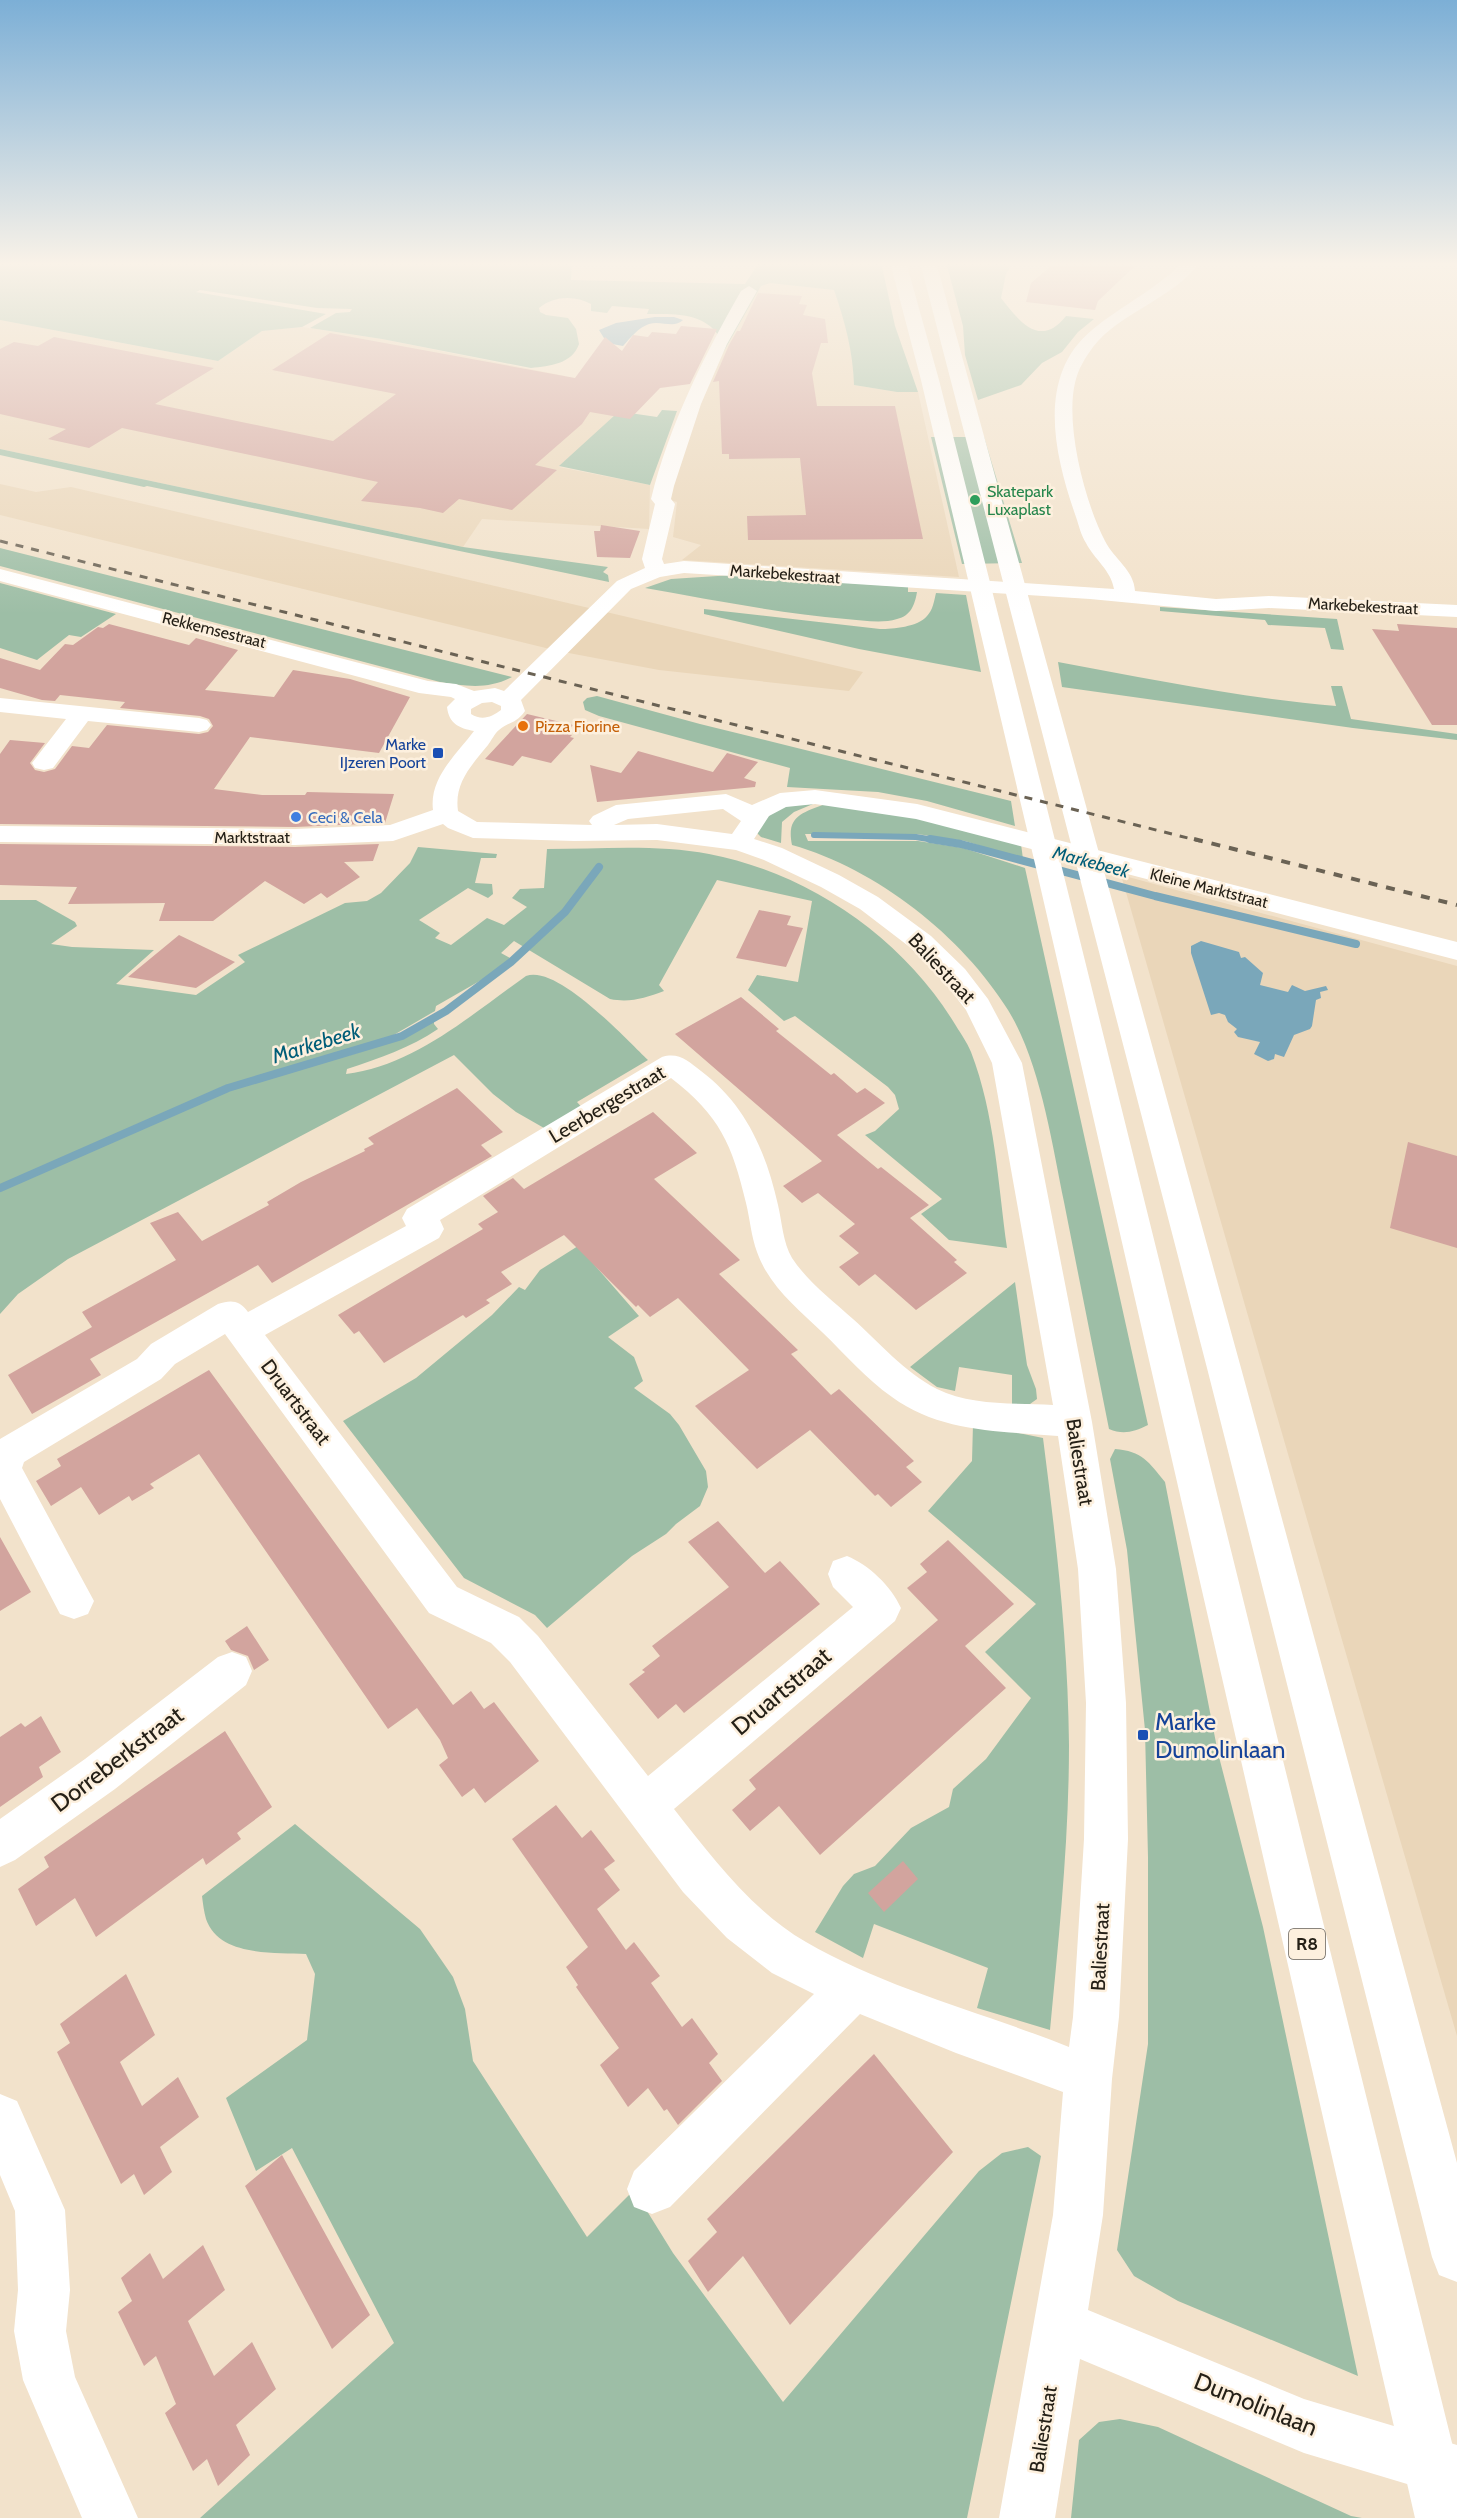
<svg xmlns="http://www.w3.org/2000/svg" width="1457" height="2518" font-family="Cabin,sans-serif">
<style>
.built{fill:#ead6b9}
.green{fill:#9dbea6}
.water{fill:#7aa7ba}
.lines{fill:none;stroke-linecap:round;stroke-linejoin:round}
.stream-far1{stroke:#7aa7ba;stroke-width:6}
.stream{stroke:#7aa7ba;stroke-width:8}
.building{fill:#d2a49e}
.minor{fill:#fff;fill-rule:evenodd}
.highway{fill:#fff;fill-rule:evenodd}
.rail-far1{stroke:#6a6254;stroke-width:3;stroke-dasharray:8 8;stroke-linecap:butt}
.rail{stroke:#6a6254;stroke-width:4;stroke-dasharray:9 9;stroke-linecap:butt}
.leisure-dot{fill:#2e9e5b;stroke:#fdf0de;stroke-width:2}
.food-dot{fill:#e8710a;stroke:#fdf0de;stroke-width:2}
.transit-dot{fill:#1a4fb4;stroke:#fdf0de;stroke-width:2}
.shop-dot{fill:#3f7fe0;stroke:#fdf0de;stroke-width:2}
.labels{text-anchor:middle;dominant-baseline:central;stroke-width:5;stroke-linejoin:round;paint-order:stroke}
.far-leisure-label{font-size:16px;fill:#27864d;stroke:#fdf0de;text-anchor:start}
.far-street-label{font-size:16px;fill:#252017;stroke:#fdf0de}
.far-food-label{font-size:16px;fill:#c56008;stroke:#fdf0de;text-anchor:start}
.far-transit-label{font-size:16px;fill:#164399;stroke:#fdf0de;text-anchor:end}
.far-shop-label{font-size:16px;fill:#366cbe;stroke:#fdf0de;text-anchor:start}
.far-water-label{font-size:18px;font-style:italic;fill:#005d78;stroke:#fdf0de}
.shield{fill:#fdf0de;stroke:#665e53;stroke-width:1.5}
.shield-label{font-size:18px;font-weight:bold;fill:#252017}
.street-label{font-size:20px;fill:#252017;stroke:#fdf0de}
.water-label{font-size:21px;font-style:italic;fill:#005d78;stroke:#fdf0de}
.near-street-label{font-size:24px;fill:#252017;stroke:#fdf0de}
.near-transit-label{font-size:24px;fill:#164399;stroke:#fdf0de;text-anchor:start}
</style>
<rect width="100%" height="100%" fill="#f2e2cb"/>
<path class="built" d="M770 283 834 290 846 325 853 362 854 385 897 392H918L959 577 682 560 701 545 673 537 677 502 666 499 700 393 761 286Z
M0 320 218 361 262 331 302 327 382 339 565 376 549 390 635 400 559 467 650 485 649 529 482 519 463 547 0 449Z
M0 484 36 492 71 487 863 672 849 691 659 670 558 651 0 515Z
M1121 875 1457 966V2036L1259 1354Z"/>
<path class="green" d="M0 262H572L571 280 745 284 758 264 767 263 881 262 895 326 918 392H897L854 385C853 351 845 322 834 290L770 283 761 286 700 393 719 336C703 312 673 314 647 314L649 309 612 306 607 313 591 311V304C575 295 553 296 539 308L540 312 546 315 568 318 576 329 579 344C572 364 550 366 531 368L382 339 310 328 336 313 350 312 352 309 317 308 200 290 196 292 326 314 302 327 262 331 218 361 0 320Z
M946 262H1013L1006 274 1001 298C1019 321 1040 349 1066 316L1094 319 1078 332 1062 352 1042 363 1021 385 978 400 965 355 963 326Z
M662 410 677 411 650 485 559 466 615 415 623 412 657 417Z
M931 437H984L1022 563 962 564Z
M0 449 463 547 608 567 603 572 608 575 609 582 147 486 144 487 0 455Z
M0 548 512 677C488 690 465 686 440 682L0 566Z
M733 575 908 587V592H917C915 604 911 616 897 619 881 624 862 620 846 619 779 613 712 600 645 588L671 579Z
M0 583 116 614 81 637 69 635 37 660 0 648Z
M936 593 966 595 981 672 859 649 704 614V609L880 629C893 629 918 627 927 616 933 610 934 601 936 593Z
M1160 607 1337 619 1344 650 1331 649 1325 628 1268 625 1265 620 1160 611Z
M1058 662C1150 679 1242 698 1336 706L1331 686H1342L1351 719 1457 734V740L1353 728 1062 687Z
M597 696 700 724 1011 801 1015 826 927 801 878 792 787 787 790 768 599 716 585 710 583 702 587 698Z
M813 804 794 812 782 822 781 843 761 837 757 833C774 804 781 805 813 804Z
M825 804 889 811 1021 844 1023 859 965 841 917 834H805L808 841H918L963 848 1025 868 1148 1425C1134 1432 1123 1435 1109 1429 1094 1354 1079 1278 1064 1202 1052 1143 1040 1062 1008 1010 962 936 877 869 792 845 786 816 802 813 825 804Z
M418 847 497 854 496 858H481L475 883 492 884 493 894 488 898 468 888 419 920 440 933 435 938 451 945 487 918 504 925 527 907 512 898 520 889 544 888 547 849C600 849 657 844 709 854 808 873 900 936 953 1021 959 1031 967 1042 971 1052 995 1114 998 1184 1007 1248L949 1240 921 1214 942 1199 865 1135 875 1131 899 1109 895 1095 888 1087 795 1016 784 1021 748 990 757 975 798 982 812 901 717 880 659 985 664 991C645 998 630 1003 610 999L514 941 501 953 510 958 504 967 436 1006 435 1011 392 1036 346 1050 347 1056C378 1047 406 1036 434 1020V1024L438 1029C410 1048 380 1058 347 1069L346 1074C414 1066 472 1014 526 976 557 964 626 1039 648 1060L577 1102 586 1112 551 1132 516 1112 493 1094 454 1055 68 1259 18 1294 0 1314V900H36L75 922 77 926 51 944 72 947 154 950 116 984 196 995 245 962 238 955 345 903 367 901 381 893 410 863Z
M578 1246 639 1316 608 1337 634 1357 643 1381 634 1388 670 1414 679 1425 706 1471 708 1487 700 1506 676 1524 666 1534 632 1556 547 1628 535 1615 464 1578 343 1421 416 1378 492 1315 519 1287 525 1290 540 1270Z
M1015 1282 1027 1365 1036 1389 1037 1399 1030 1404H1012V1375L959 1367 955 1391 937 1387 910 1367Z
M973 1424 1043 1438C1056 1539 1068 1642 1069 1745 1069 1840 1059 1936 1050 2030L977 2008 988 1968 874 1924 863 1958 815 1932 843 1886 854 1874 875 1866 911 1828 949 1807 953 1789 986 1759 1031 1698 985 1652 1036 1604 928 1511 972 1461Z
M1115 1449C1142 1451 1149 1462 1165 1482L1218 1753 1263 1927 1358 2376 1178 2301 1134 2276 1117 2250 1148 2044V1857L1145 1730 1127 1550 1110 1459Z
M295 1824 420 1929 453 1977 465 2009 473 2061 587 2237 634 2190 673 2253 783 2402 979 2171 1002 2153 1028 2147 1041 2156 967 2518H200L394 2343 292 2148 256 2171 226 2098 307 2040 315 1974 306 1954C274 1952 219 1957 206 1919 204 1912 203 1904 202 1896Z
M1120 2419 1158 2427 1351 2516 1362 2518H1071L1079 2440 1099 2422Z"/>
<path class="water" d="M655 317H674L683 320C674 329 661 320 649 324 638 328 631 337 623 346L607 343 599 330 616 323Z
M1201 941 1239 952 1241 958 1245 957 1263 973 1260 985 1288 992 1292 985 1305 991 1326 986 1328 990 1320 992 1321 998 1316 1000 1312 1026 1310 1029 1294 1035 1284 1057 1275 1054 1274 1059 1268 1061 1254 1054 1260 1042 1238 1037 1234 1032 1237 1029 1228 1022 1225 1015 1219 1013 1211 1015 1191 953V946Z"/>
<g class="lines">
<path class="stream-far1" d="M814 835 916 837 940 841"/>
<path class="stream" d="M930 839 961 844 1155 896 1356 944
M0 1188 228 1088 402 1036 446 1011 511 962 565 912 599 867"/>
</g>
<path class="building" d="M1056 262H1139L1098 301 1095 310 1026 302 1031 283Z
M758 293 802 296 799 304 807 305 803 315 825 319 828 343H821L812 373 817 406H895L923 539 748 540 747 516 806 515 800 458 729 459V454H722L719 381 713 382 729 345 737 331H740Z
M681 326 717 329 690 384 660 388 630 419 590 412 582 424 535 465 557 470 512 510 459 499 443 513 420 508 361 501 378 482 122 428 89 448 48 439 66 429 0 414V349L14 342 38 346 54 337 214 368 155 404 333 441 396 394 272 370 330 333 575 378 605 337 622 351 633 335 648 337 652 332 676 334Z
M601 525 640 531 630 558 597 557 594 531H600Z
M109 624 189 645 196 638 238 650 205 690 274 697 293 670 350 679 410 697 379 753 250 737 214 789 262 795H305L307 792 394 794 385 823 295 827 0 824V754L10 740 45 743 30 763 35 770 44 772 55 769 72 746 89 748 107 725 199 734 208 732 213 726 209 719 200 716 120 708 125 702 60 695 55 701 42 700 0 688V658L40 670 65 644 73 645 98 627 103 628Z
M1397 624 1457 628V725H1432L1372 629 1399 631Z
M527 714 573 725 566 734 572 735 570 737 574 738 551 763 522 756 513 766 485 759Z
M638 751 713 772 727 753 758 762 744 778 756 782 755 787 597 802 590 765 621 773Z
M0 844 295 847 379 844 373 861 344 862 360 877 327 898 321 893 304 904 265 881 213 921H159L165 903 68 904 77 887 0 885Z
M759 910 791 916 787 925 803 928 786 967 736 958Z
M179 935 235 962 196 988 128 977Z
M741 997 779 1029 776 1031 831 1075 834 1073 857 1093 865 1088 885 1103 837 1135 878 1169 881 1167 929 1205 910 1218 957 1260 954 1262 967 1273 916 1310 875 1274 859 1286 839 1267 859 1253 839 1236 855 1224 818 1193 802 1203 783 1186 822 1161 675 1034Z
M457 1088 503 1132 481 1145 492 1156 272 1283 258 1265 90 1359 101 1375 32 1414 8 1375 92 1327 82 1312 176 1260 150 1223 178 1212 202 1241 269 1205 267 1202 301 1182 365 1151 364 1149 374 1144 368 1138Z
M653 1112 697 1153 654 1179 740 1260 719 1274 798 1350 791 1354 831 1395 839 1389 914 1461 906 1467 922 1482 891 1507 878 1494 875 1496 810 1430 757 1469 695 1406 749 1370 678 1298 650 1317 638 1305 636 1307 564 1235 501 1272 512 1284 486 1300 490 1303 466 1318 463 1315 384 1363 359 1331 354 1334 338 1315 483 1229 478 1224 498 1212 483 1196 513 1178 524 1189Z
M1408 1142 1457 1156V1248L1390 1228Z
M209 1370 453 1705 471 1691 484 1709 494 1702 539 1761 485 1803 474 1788 462 1797 439 1765 448 1758 440 1740 417 1708 388 1729 199 1454 150 1484 154 1488 132 1501 129 1496 99 1515 81 1487 51 1506 36 1481 61 1466 57 1459Z
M718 1521 765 1573 780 1561 820 1604 684 1713 676 1704 658 1719 629 1684 645 1672 642 1670 660 1656 652 1646 729 1587 688 1542Z
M0 1537 31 1592 0 1611Z
M948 1540 1014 1604 965 1646 1006 1688 820 1855 779 1806 750 1831 732 1810 756 1789 749 1780 938 1620 907 1588 927 1572 920 1564Z
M247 1626 269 1660 254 1670 248 1656 231 1650 225 1641Z
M41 1716 61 1752 39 1767 43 1777 0 1807V1737L21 1723 25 1727Z
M225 1731 272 1807 237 1833 241 1839 230 1847 206 1865 203 1858 96 1937 75 1898 36 1926 18 1889 49 1867 44 1857Z
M556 1805 582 1838 591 1830 615 1861 604 1869 620 1890 597 1909 626 1950 634 1942 660 1976 651 1983 682 2027 692 2018 718 2054 709 2063 722 2081 678 2125 667 2109 664 2111 648 2088 628 2107 600 2065 619 2048 576 1987 578 1985 566 1967 588 1947 512 1839Z
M903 1861 918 1879 884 1912 868 1893Z
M126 1974 155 2035 120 2062 142 2106 178 2077 199 2117 160 2147 172 2172 144 2195 134 2174 121 2184 57 2052 70 2043 60 2024Z
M874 2054 953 2152 790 2325 743 2256 708 2292 688 2261 717 2232 707 2219Z
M282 2155 370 2315 332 2349 245 2186Z
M203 2245 225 2290 188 2321 214 2376 252 2342 276 2389 236 2425 250 2455 218 2486 207 2459 193 2471 165 2413 176 2404 156 2356 144 2366 118 2312 132 2301 121 2278 150 2253 163 2279Z"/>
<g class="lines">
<path class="minor" d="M1183 262H1200C1172 300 1120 312 1093 347 1085 358 1078 369 1075 383 1065 425 1085 503 1105 541 1114 559 1134 570 1135 591L1216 599 1269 596 1457 605V617L1269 608 1216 611 1090 599 684 573 660 577 631 589 521 700 525 711C516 724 508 722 499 730 495 733 491 741 488 745 471 766 454 783 458 811L477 822 592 825 589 821 593 816 616 805 726 794 752 805 780 793 815 790 917 804 1457 942V960L916 819 815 804 786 807 769 816 754 839 782 848 839 875 878 897 931 936 965 969 988 999 1022 1063 1092 1422 1116 1569 1126 1703 1128 1839 1119 2017 1112 2079 1103 2215 1088 2310 1304 2399 1457 2445V2499L1304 2453 1080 2359 1055 2518H999L1053 2215 1063 2092 956 2053 860 2014 670 2207 652 2214 634 2207 627 2189 634 2171 814 1994 772 1973 727 1938 683 1892 510 1662 491 1643 429 1613 225 1334 175 1364 161 1379 24 1462 22 1468 94 1601 88 1614 74 1619 60 1614 0 1499V1439L137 1359 151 1344 218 1304C231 1300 239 1300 248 1312L406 1226 402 1218 407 1209 662 1057C679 1052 688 1061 701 1071 746 1105 766 1152 778 1205 782 1222 783 1243 792 1258 808 1282 832 1300 853 1319 880 1343 904 1372 937 1389 971 1406 1016 1403 1053 1405L992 1063 966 1010 945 983 911 948 860 909 821 887 764 860 736 850 657 840 574 841 473 838 448 828 443 824 393 841 295 845 0 842V826L295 829 390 825 433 810C429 778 456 755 474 731 459 728 449 724 447 707L455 699 451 697 419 693 0 581V569L428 681 456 684 474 691 495 688 504 691 617 581 645 568 642 559 655 504 651 499C669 425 704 356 741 291L749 286 757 291 727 344 701 404 674 486 671 499 675 504 662 559 664 564 684 561 1114 589C1111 570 1094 559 1086 543 1081 535 1079 526 1076 517 1055 457 1035 377 1092 330 1122 305 1154 291 1183 262ZM492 702 501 706V710C492 717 482 721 471 714V709L482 703ZM723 809 741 821 732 834 657 824 614 825 628 819ZM671 1078C720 1116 732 1144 746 1203 750 1219 751 1236 757 1252 769 1286 797 1308 822 1332 845 1354 866 1379 892 1397 941 1433 1001 1431 1058 1436L1078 1569 1086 1703 1084 1839 1073 2017 1069 2047C982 2012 887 1989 806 1942 752 1911 712 1857 674 1809L895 1621 901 1608C891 1586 869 1565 847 1556L833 1561 828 1574 833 1587 853 1607 648 1776 538 1636 519 1617 457 1587 265 1335 439 1238 444 1229 440 1220Z
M0 698 199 718 207 720 211 725 207 730 199 732 88 721 53 768 44 770 35 768 32 763 66 719 0 712Z
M232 1652 246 1657 252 1671 246 1685 115 1789 15 1860 0 1867V1819L85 1759 218 1657Z
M0 2094 17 2101 65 2210 70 2290 66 2331 75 2377 138 2518H82L23 2380 14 2331 18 2290 15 2211 0 2175Z"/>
<path class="highway" d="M890 262H906L939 380 1062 868 1457 2463V2518H1415L1036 868 921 380Z
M920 262H936L1241 1368 1457 2163V2282L1439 2275 1432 2257 1207 1368Z"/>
<path class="rail-far1" d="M0 541 1200 841"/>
<path class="rail" d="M1194 839 1457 905"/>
</g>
<linearGradient id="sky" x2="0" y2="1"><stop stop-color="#7cafd6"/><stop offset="0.43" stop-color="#f9f2e8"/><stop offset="1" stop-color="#f9f2e8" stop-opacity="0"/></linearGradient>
<rect width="1457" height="614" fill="url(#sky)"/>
<circle class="leisure-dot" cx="975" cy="500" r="6"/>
<circle class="food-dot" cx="523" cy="726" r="6"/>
<g class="transit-dot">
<rect x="432" y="747" width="12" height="12" rx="3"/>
<rect x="1137" y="1729" width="12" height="12" rx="3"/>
</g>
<circle class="shop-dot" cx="296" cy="817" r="6"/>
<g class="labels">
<g class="far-leisure-label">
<text x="987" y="491">Skatepark<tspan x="987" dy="18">Luxaplast</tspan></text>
</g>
<g class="far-street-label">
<text transform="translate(785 574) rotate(4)">Markebekestraat</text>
<text transform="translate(1363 606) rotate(3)">Markebekestraat</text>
<text transform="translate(214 630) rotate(14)">Rekkemsestraat</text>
<text x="252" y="837">Marktstraat</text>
<text transform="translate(1209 888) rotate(14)">Kleine Marktstraat</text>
</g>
<g class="far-food-label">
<text x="535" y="726">Pizza Fiorine</text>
</g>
<g class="far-transit-label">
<text x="426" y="744">Marke<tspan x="426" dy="18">IJzeren Poort</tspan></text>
</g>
<g class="far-shop-label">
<text x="308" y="817">Ceci &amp; Cela</text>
</g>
<g class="far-water-label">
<text transform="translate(1091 862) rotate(15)">Markebeek</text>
</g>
<rect class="shield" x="1289" y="1929" width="36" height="30" rx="4.5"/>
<g class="shield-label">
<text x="1307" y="1944">R8</text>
</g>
<g class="street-label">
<text transform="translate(942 968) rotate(47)">Baliestraat</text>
<text transform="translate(607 1104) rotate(-31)">Leerbergestraat</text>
<text transform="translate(296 1402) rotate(53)">Druartstraat</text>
<text transform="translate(1080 1462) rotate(81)">Baliestraat</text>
<text transform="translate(1100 1947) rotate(-87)">Baliestraat</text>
<text transform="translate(1043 2429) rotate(-81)">Baliestraat</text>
</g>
<g class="water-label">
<text transform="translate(316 1043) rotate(-17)">Markebeek</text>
</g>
<g class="near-street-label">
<text transform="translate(781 1691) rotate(-40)">Druartstraat</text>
<text transform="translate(117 1759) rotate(-37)">Dorreberkstraat</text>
<text transform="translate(1256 2404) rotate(22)">Dumolinlaan</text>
</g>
<g class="near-transit-label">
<text x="1155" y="1721">Marke<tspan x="1155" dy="28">Dumolinlaan</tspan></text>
</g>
</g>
</svg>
